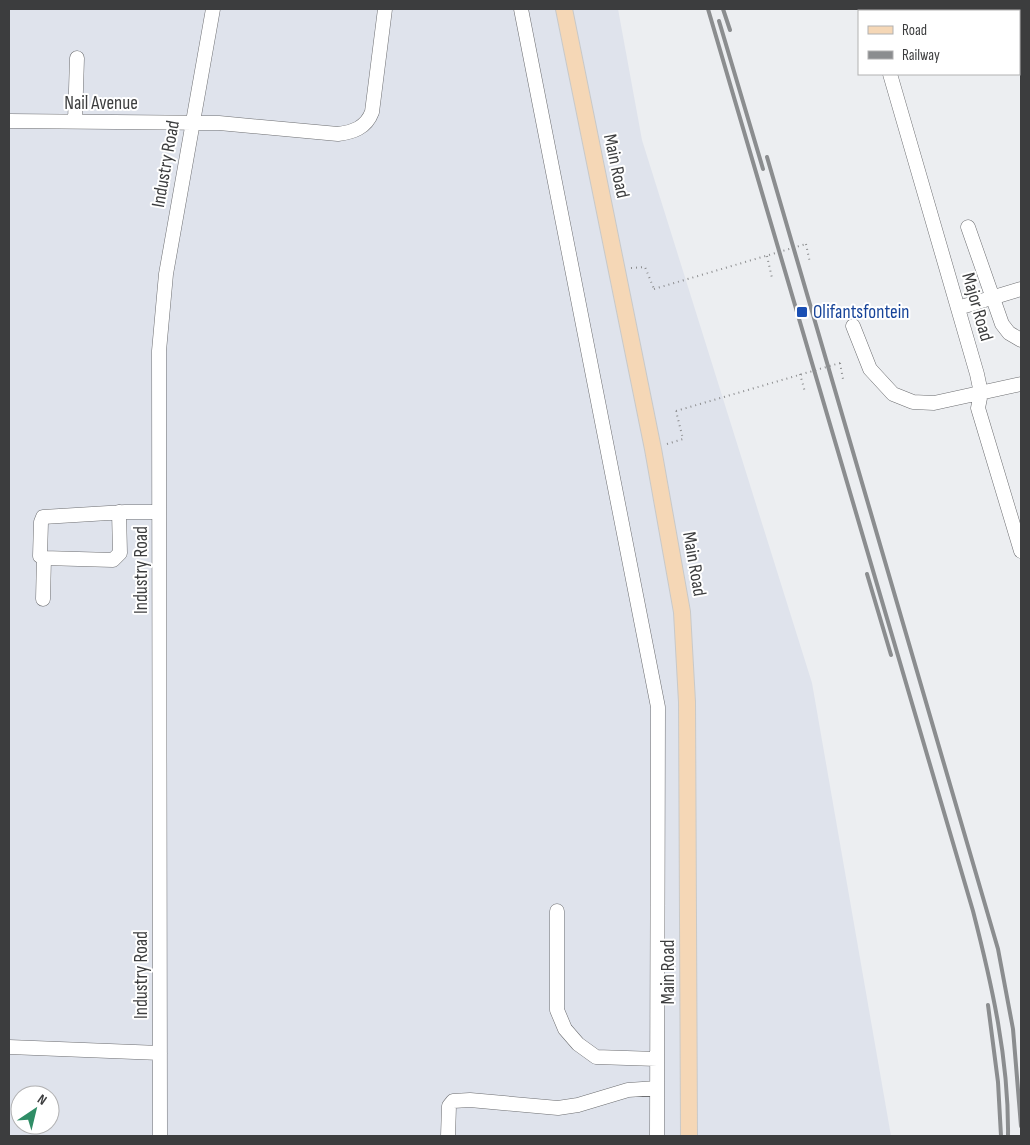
<svg xmlns="http://www.w3.org/2000/svg" width="1030" height="1145" font-family="'Sofia Sans Condensed',sans-serif">
<style>
.built{fill:#dfe3ec;fill-rule:evenodd}
.lines{fill:none;stroke-linecap:round;stroke-linejoin:round}
.minor-casing{stroke:#6d6e71;stroke-width:15}
.major-casing{stroke:#c8c9c9;stroke-width:18}
.path{stroke:#8c8d8f;stroke-width:2;stroke-dasharray:1 4;stroke-linecap:butt}
.minor{stroke:#fff;stroke-width:14}
.major{stroke:#f5d7b6;stroke-width:16}
.rail{stroke:#8b8d8f;stroke-width:4}
.path-bridge{stroke:#8c8d8f;stroke-width:2;stroke-dasharray:1 4;stroke-linecap:butt}
.transit-dot{fill:#1a4fb4;stroke:#fff;stroke-width:2}
.labels{text-anchor:middle;dominant-baseline:central;stroke-width:4;stroke-linejoin:round;paint-order:stroke}
.street-label{font-size:19px;fill:#3c3d3e;stroke:#fff}
.transit-label{font-size:19px;fill:#164399;stroke:#fff;text-anchor:start}
</style>
<rect width="100%" height="100%" fill="#eceef1"/>
<path class="built" d="M9 9H618L642 140 812 683 891 1136H9ZM20 1095H50V1125H20Z"/>
<g class="lines">
<g class="minor-casing">
<path id="minor" d="M521 9 658 707 657 1136
M871 9 872 11
M890 74 977 374 981 393 978 408 1021 551
M9 121 219 123 338 134C353 132 366 128 372 112L385 9
M75 121 77 58
M968 227 1002 324 1009 333 1021 340
M958 308 1021 289
M853 326 870 369 893 394 913 402 934 403 1021 384
M119 512 120 553 113 560 44 558 40 556 41 522 43 517 125 512H159
M43 599 44 558
M557 911V1010L565 1029 578 1044 596 1057 657 1059
M9 1047 160 1053
M160 1136 159 351 166 274 213 9
M448 1136 449 1106 453 1101 470 1100 558 1108 578 1105 628 1090 657 1088"/>
</g>
<g class="major-casing">
<path id="major" d="M564 9 653 449 682 612 687 702 689 1136"/>
</g>
<path class="path" d="M806 244 810 263
M767 256 772 278
M631 268 645 267 654 289
M840 363 843 379
M800 374 805 392
M667 444 683 439 676 411"/>
<use href="#minor" class="minor"/>
<use href="#major" class="major"/>
<path class="rail" d="M708 9 973 911C992 985 1009 1060 1008 1136
M723 9 730 30
M719 21 763 169
M767 157 998 949 1013 1029 1021 1126
M867 574 891 655
M988 1005 998 1082 1001 1136"/>
<path class="path-bridge" d="M654 289 806 244
M676 411 840 363"/>
</g>
<rect class="transit-dot" x="796" y="306" width="12" height="12" rx="2.5"/>
<g class="labels">
<g class="street-label">
<text x="101" y="103">Nail Avenue</text>
<text transform="translate(166 164) rotate(-80)">Industry Road</text>
<text transform="translate(616 166) rotate(78)">Main Road</text>
<text transform="translate(977 307) rotate(74)">Major Road</text>
<text transform="translate(694 564) rotate(80)">Main Road</text>
<text transform="translate(141 570) rotate(-90)">Industry Road</text>
<text transform="translate(668 972) rotate(-90)">Main Road</text>
<text transform="translate(141 975) rotate(-90)">Industry Road</text>
</g>
<g class="transit-label">
<text x="813" y="312">Olifantsfontein</text>
</g>
</g>
<rect width="1030" height="1145" fill="none" stroke="#3c3d3e" stroke-width="20"/>
<rect x="858" y="10" width="162" height="65" fill="#ffffff" stroke="#b1b1b2"/>
<rect x="868" y="26" width="25" height="8" fill="#f5d7b6" stroke="#b1b1b2"/>
<text x="902" y="35" font-size="15" fill="#3c3d3e">Road</text>
<rect x="868" y="51" width="25" height="8" fill="#8b8d8f" stroke="#b1b1b2"/>
<text x="902" y="60" font-size="15" fill="#3c3d3e">Railway</text>
<g transform="translate(35 1110) rotate(35)"><circle r="24" fill="#ffffff" stroke="#b1b1b2"/>
<path d="M0-4L9 19L0 12L-9 19Z" fill="#2f8d66"/>
<text y="-8" font-size="14" font-weight="bold" text-anchor="middle" fill="#3c3d3e">N</text>
</g>
</svg>
